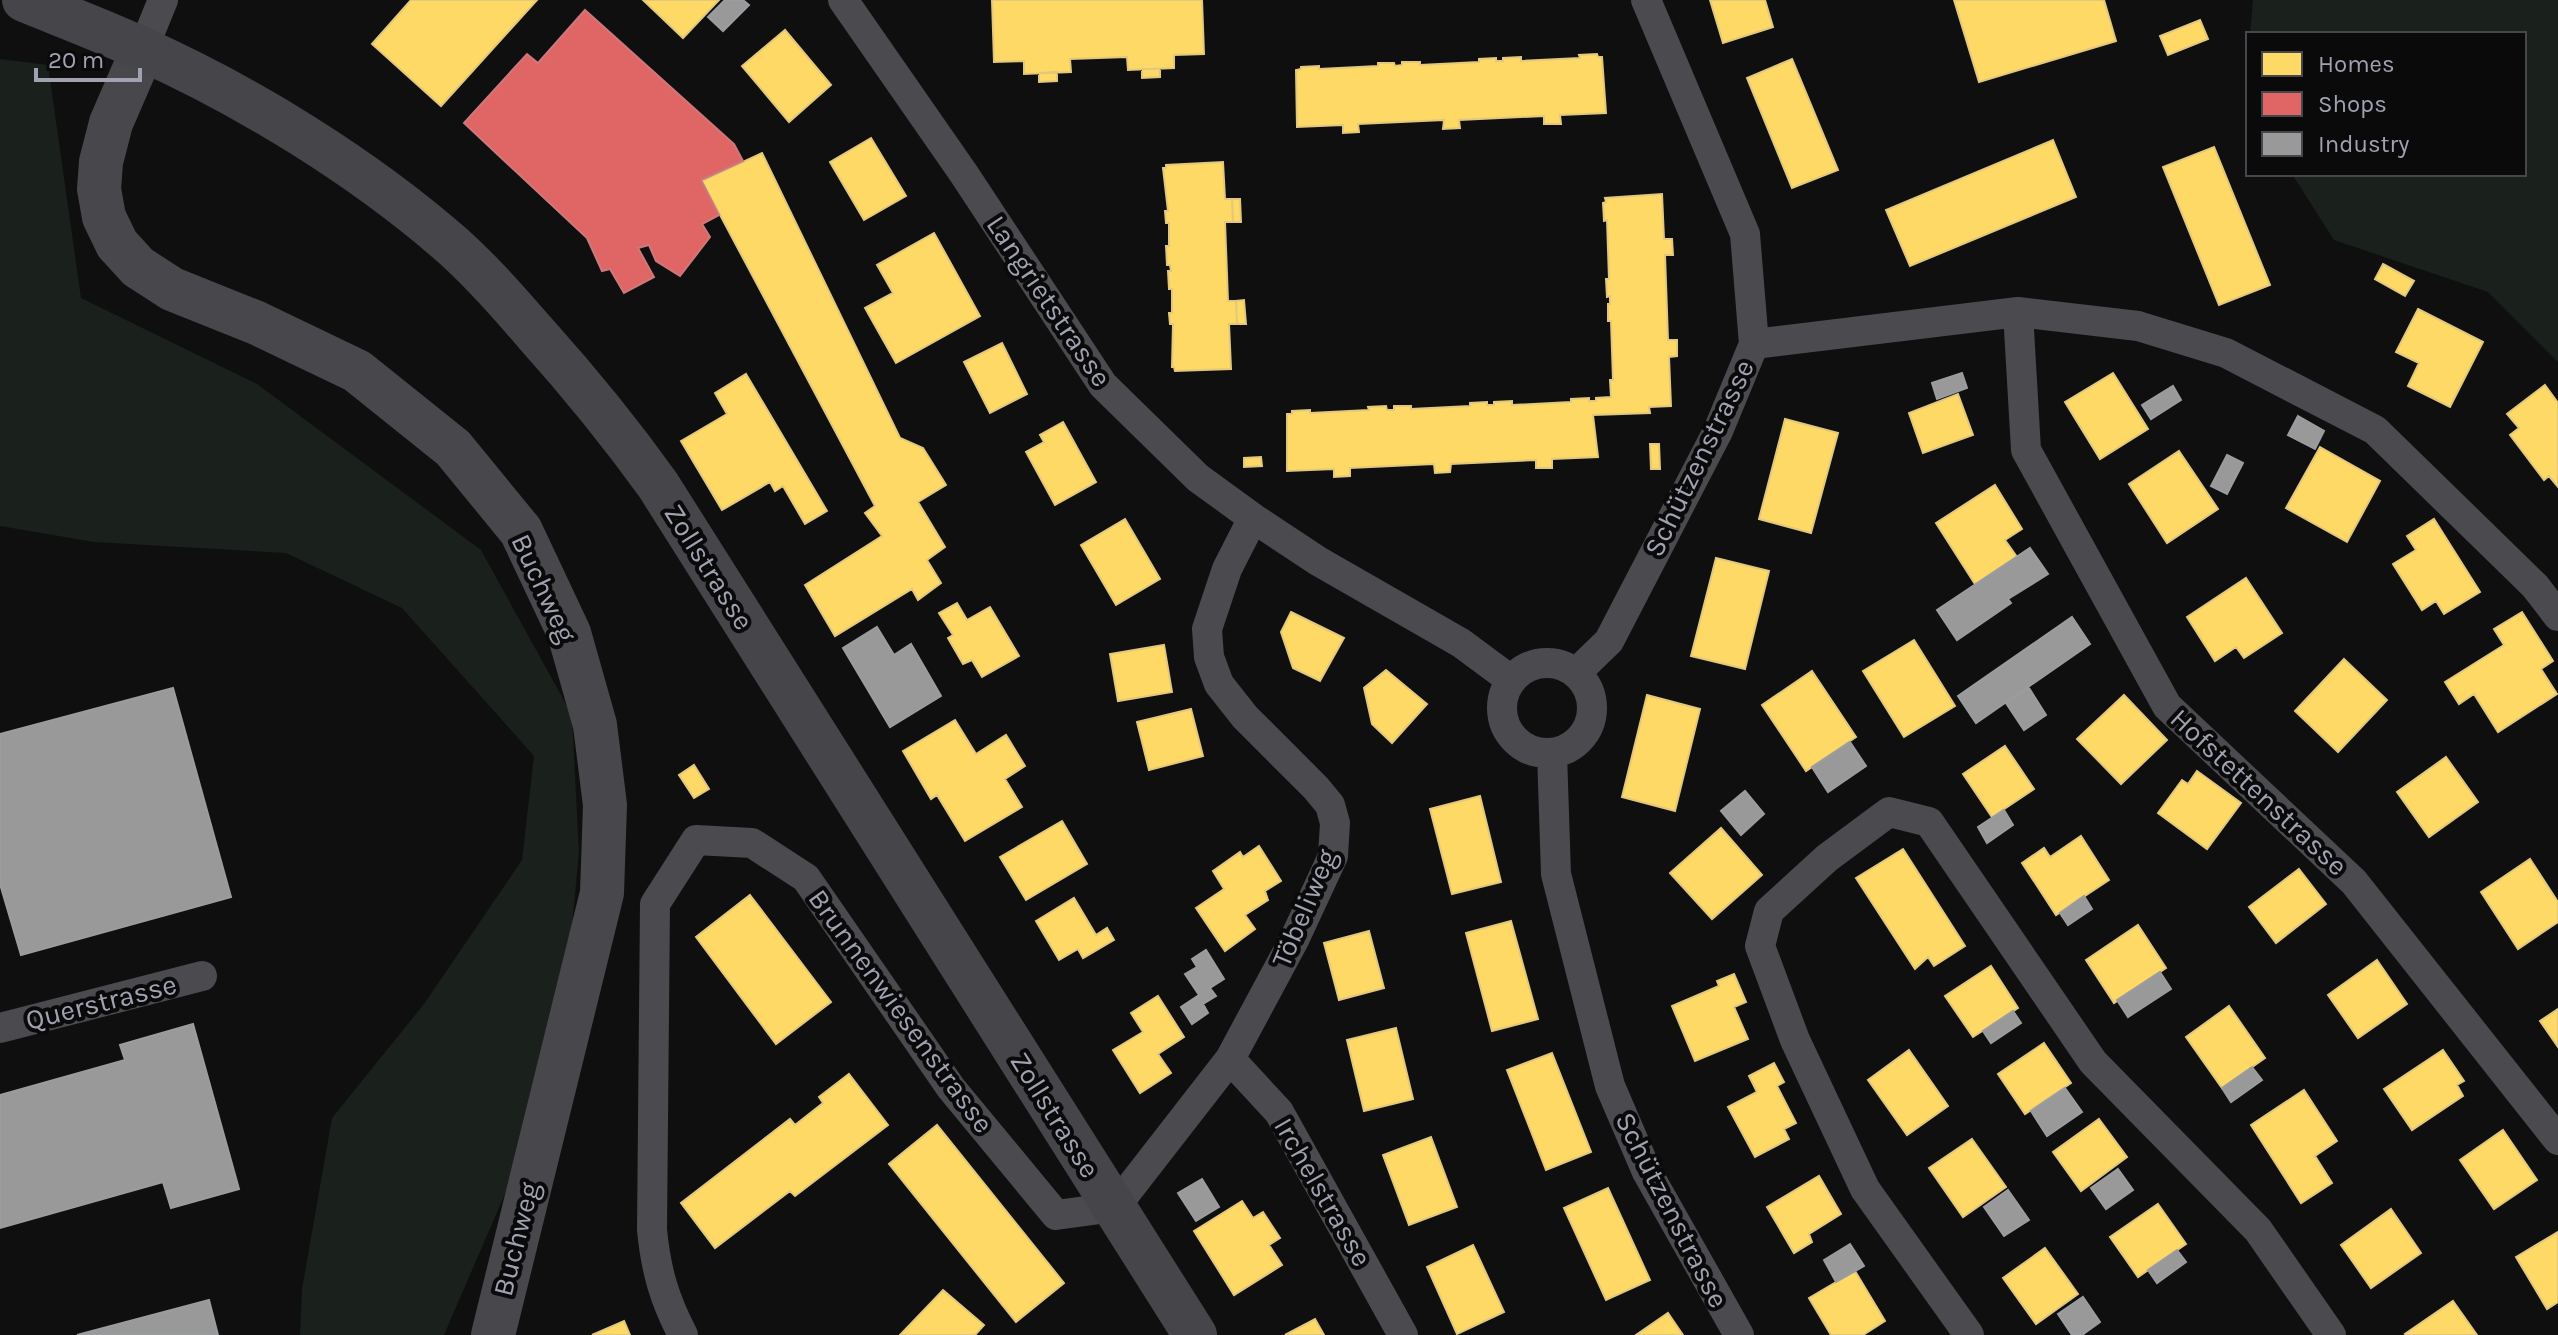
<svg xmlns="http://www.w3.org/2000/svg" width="2558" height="1335" font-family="Karla,sans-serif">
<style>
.green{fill:#1a201b}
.homes{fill:#ffd966;stroke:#e2c87c;stroke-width:2}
.shops{fill:#e06666;stroke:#cd787c;stroke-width:2}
.industry{fill:#999;stroke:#9b9ca0;stroke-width:2}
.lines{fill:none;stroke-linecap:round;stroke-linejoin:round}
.street{stroke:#4a4a4f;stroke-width:30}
.secondary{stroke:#48484c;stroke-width:44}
.primary{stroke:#46464a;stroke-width:44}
.labels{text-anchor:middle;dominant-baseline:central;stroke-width:8;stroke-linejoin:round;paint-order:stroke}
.street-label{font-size:28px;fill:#a0a2b1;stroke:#0a0a0b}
</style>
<rect width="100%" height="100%" fill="#0f0f10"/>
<path class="green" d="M2253 0H2558V362L2488 292 2334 240 2292 174H2524V34H2250Z
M0 59 48 65 81 298 257 384 481 550 572 715 579 853 562 1030 539 1115 444 1335H300L302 1289 332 1118 424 1004 522 860 534 756 402 608 286 553 94 542 0 526Z"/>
<path class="homes" d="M411 0H537L441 106 372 44Z
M643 0H719L683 38Z
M992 0H1202L1204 54 1174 55V68L1128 70 1127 57 1070 59 1071 72 1024 74V61L994 62Z
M1710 0H1765L1773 27 1723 43Z
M1954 0H2104L2116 41 1979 82Z
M2200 20 2208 39 2168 55 2160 36Z
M785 30 831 85 789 122 742 66Z
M1597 54 1598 57H1602L1606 113 1560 115 1561 124H1544V116L1459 120 1460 128 1443 129 1444 120 1358 124 1359 132 1343 133V125L1297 127 1296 70 1301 69V67L1319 66V69L1378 66V63H1394L1395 66 1402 65V62H1420V65L1479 62V59L1496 58V61H1503V58L1521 57V61L1580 58 1579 55Z
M1792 59 1838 170 1792 188 1747 78Z
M1142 69H1160V77L1142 78Z
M1057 72V81L1039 82V73Z
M871 138 906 196 864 220 830 162Z
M2053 140 2076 197 1910 266 1886 210Z
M2214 147 2270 285 2219 305 2163 167Z
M762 153 900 438 923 448 946 485 918 502 945 547 927 560 941 583 918 600 912 589 835 636 805 585 882 536 865 513 875 506 702 181Z
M1223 162 1225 199H1232L1233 222H1225L1228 301H1236L1237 324H1229L1231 369 1175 371 1174 367H1172L1173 324H1170L1169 313H1172V289H1169L1168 271H1171L1170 265H1167L1166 246H1169V223H1166L1165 211H1168L1163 168H1166V165Z
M1662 194 1664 239H1672L1673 255H1665L1668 340H1677V356L1669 357 1671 406 1649 407 1650 413 1593 415 1598 457 1552 459V468H1536V460L1451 464 1450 472 1435 473 1434 464 1350 468V476L1334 477V469L1287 471V414H1292V411L1310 410V413L1369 410 1368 407 1386 406 1387 410H1394V406H1411V409L1470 406V403L1487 402V405H1494V402L1512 401V405L1571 402V399L1589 398V401H1596V398L1611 397 1610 380H1613L1611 321H1608V304H1610V296L1607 297 1606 279H1609L1607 220 1604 221 1603 203 1606 202 1605 198Z
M1232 199H1240L1241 222H1233Z
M934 233 980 316 896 363 865 308 893 293 877 265Z
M2383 264 2414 281 2405 296 2375 279Z
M1244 300 1246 324H1237L1236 301Z
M2418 309 2483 342 2450 407 2408 386 2419 363 2396 352Z
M1002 343 1027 394 990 413 964 362Z
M2113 373 2148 429 2100 459 2065 402Z
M746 374 827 511 805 524 783 486 775 491 770 482 722 510 681 441 727 414 715 393Z
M2545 385 2558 403V487L2549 476 2544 480 2510 435 2519 428 2507 414Z
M1958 394 1973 435 1923 453 1909 413Z
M1785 419 1838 433 1811 533 1759 519Z
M1063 422 1096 482 1055 505 1026 452 1044 442 1040 435Z
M1650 444H1659L1660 469H1651Z
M2320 447 2380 481 2347 542 2286 508Z
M2179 451 2218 509 2167 543 2129 484Z
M1261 457 1262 466 1244 467V458Z
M1995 485 2022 529 2005 540 2017 557 1975 584 1936 523Z
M1125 519 1160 579 1116 605 1081 545Z
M2434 519 2480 592 2444 614 2436 601 2422 610 2393 564 2416 550 2407 536Z
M1716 558 1769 571 1745 669 1691 656Z
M2246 578 2282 633 2244 658 2236 647 2215 661 2187 617Z
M957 603 967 620 990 607 1019 656 982 677 972 660 963 664 948 638 953 635 939 613Z
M1291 612 1344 638 1320 681 1293 668 1281 632Z
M2522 612 2553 661 2541 669 2557 694 2498 732 2474 694 2459 704 2445 682 2504 645 2494 629Z
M1914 640 1955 706 1904 737 1863 671Z
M1164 645 1172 692 1118 701 1110 654Z
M2344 659 2387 700 2338 752 2295 711Z
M1386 670 1427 704 1392 743 1372 724 1364 688Z
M1812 671 1856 737 1806 771 1762 705Z
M1647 695 1700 709 1675 811 1622 797Z
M2124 695 2167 740 2121 784 2077 739Z
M1191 709 1203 756 1149 770 1137 722Z
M955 720 976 754 1006 735 1025 766 1005 779 1022 807 965 841 937 795 931 799 903 751Z
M2005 746 2034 789 1992 817 1963 774Z
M2446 757 2478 802 2429 837 2397 792Z
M694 765 709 789 694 798 679 775Z
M2197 771 2241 803 2207 849 2158 813 2182 780 2188 784Z
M1480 796 1501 882 1452 894 1430 809Z
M1062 821 1087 864 1026 900 1000 857Z
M1721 828 1762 875 1712 919 1670 873Z
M2081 836 2109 880 2056 915 2022 863 2044 848 2050 857Z
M1259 846 1281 881 1265 891 1268 900 1245 915 1255 929 1225 951 1196 908 1224 889 1213 871 1240 852 1243 857Z
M1903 849 1965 946 1934 966 1928 957 1915 969 1856 878Z
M2530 859 2558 902V922L2518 949 2481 892Z
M2299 869 2326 904 2276 943 2249 907Z
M750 895 831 1002 776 1044 696 937Z
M1074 898 1096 935 1107 928 1114 940 1083 958 1078 949 1059 960 1036 921Z
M1511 921 1538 1019 1492 1031 1466 933Z
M2138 925 2166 968 2114 1003 2086 960Z
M1369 931 1384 988 1339 1000 1324 943Z
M2377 960 2407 1004 2358 1038 2328 995Z
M1991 966 2018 1008 1973 1037 1945 996Z
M1734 974 1746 1002 1734 1007 1748 1039 1695 1061 1672 1006 1719 986 1717 981Z
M1158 996 1184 1037 1158 1054 1171 1073 1140 1093 1113 1050 1143 1032 1131 1013Z
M2229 1006 2265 1058 2222 1088 2186 1037Z
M2558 1009V1047L2540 1021Z
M1396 1028 1413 1099 1364 1111 1347 1040Z
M2044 1043 2071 1083 2025 1114 1998 1074Z
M1909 1050 1948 1106 1907 1135 1868 1080Z
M2443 1050 2464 1081 2457 1085 2463 1096 2412 1130 2384 1089Z
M1552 1053 1591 1152 1546 1170 1507 1070Z
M1774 1063 1784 1082 1777 1086 1796 1123 1784 1129 1789 1139 1755 1157 1728 1107 1757 1092 1749 1076Z
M849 1074 888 1125 795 1196 790 1191 715 1248 681 1203 790 1119 795 1125 823 1103 819 1097Z
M2304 1090 2337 1141 2315 1156 2332 1183 2301 1203 2251 1125Z
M2099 1119 2127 1157 2081 1191 2053 1152Z
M937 1125 1064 1283 1016 1322 889 1164Z
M2503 1130 2537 1180 2494 1209 2460 1160Z
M1431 1137 1457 1207 1409 1225 1383 1155Z
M1972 1139 2006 1187 1963 1217 1929 1168Z
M1819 1176 1841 1214 1809 1234 1812 1242 1794 1253 1767 1207Z
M1608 1188 1650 1280 1606 1300 1564 1208Z
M1242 1201 1253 1218 1263 1212 1280 1238 1269 1245 1282 1265 1234 1295 1194 1231Z
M2158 1204 2186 1244 2138 1277 2110 1237Z
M2391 1209 2421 1253 2371 1288 2341 1245Z
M2558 1232V1302L2547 1309 2516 1257Z
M1473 1245 1504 1312 1457 1334 1427 1267Z
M2045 1248 2078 1294 2036 1324 2003 1278Z
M1855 1271 1885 1321 1863 1335H1831L1809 1298Z
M943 1290 984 1325 975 1335H900Z
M2453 1301 2477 1335H2406L2405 1334Z
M1668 1313 1683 1335H1636Z
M1315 1319 1324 1335H1285Z
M624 1321 630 1335H592Z"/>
<path class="shops" d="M585 10 734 144 743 161 701 180 719 215 702 224 710 237 680 276 656 261 649 245 638 248 654 277 624 293 610 269 602 271 587 238 464 123 527 54 538 63Z"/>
<path class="industry" d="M725 0H743L749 5 723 31 708 17Z
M1962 373 1967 388 1937 399 1932 383Z
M2173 386 2181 400 2151 419 2142 405Z
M2298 416 2324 431 2315 449 2288 435Z
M2227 455 2243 463 2227 494 2211 486Z
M2030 548 2048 574 2008 599 2011 603 1957 640 1937 610Z
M2072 617 2090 644 1976 723 1958 696Z
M877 627 894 655 911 644 941 696 890 727 843 648Z
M173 688 231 897 21 955 0 884V734Z
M2029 688 2046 715 2024 730 2006 703Z
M1850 742 1866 766 1828 792 1812 767Z
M1745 791 1764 814 1741 835 1721 811Z
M2004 810 2013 825 1987 843 1978 827Z
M2084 896 2092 909 2068 925 2060 913Z
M1206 950 1224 979 1210 988 1216 996 1203 1004 1208 1013 1192 1024 1181 1007 1199 995 1185 974 1197 967 1192 959Z
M2160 972 2171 989 2128 1017 2117 1000Z
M2013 1011 2021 1023 1991 1043 1983 1031Z
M193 1024 239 1189 171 1208 163 1182 0 1228V1095L125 1060 120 1045Z
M2252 1067 2262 1080 2231 1102 2222 1088Z
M2065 1088 2082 1112 2047 1136 2031 1111Z
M2118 1169 2133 1190 2106 1209 2091 1188Z
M1202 1179 1219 1207 1196 1221 1178 1193Z
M2008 1190 2029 1220 2004 1236 1984 1207Z
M1850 1244 1864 1266 1836 1282 1824 1260Z
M2177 1250 2186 1262 2157 1283 2148 1270Z
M2083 1297 2100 1322 2082 1335H2072L2058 1314Z
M209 1300 218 1335H77Z"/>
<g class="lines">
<path class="street" d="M843 0 964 174 1103 385 1198 478 1253 518 1318 561 1461 643 1511 680
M143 49 163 0
M1754 344 2018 312
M2558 616 2535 586 2375 430 2226 353 2138 326 2018 312 2026 450 2167 706 2354 882 2558 1140
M1502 708a45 45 0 1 1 90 0a45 45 0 1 1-90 0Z
M1576 673 1609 641 1718 431 1754 344 1745 234 1646 0
M1552 753 1556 874 1610 1086 1647 1172 1739 1335
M0 1028 202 976
M1230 1059 1279 1112 1403 1335
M683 1335C664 1299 656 1270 652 1230L655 904 696 840 752 843 806 878 951 1088 1056 1215 1115 1207 1230 1059 1294 940 1333 856 1335 823 1330 805 1316 788 1245 717 1219 684 1209 657 1207 629 1227 569 1253 518
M1969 1335 1865 1189 1795 1040 1760 946 1769 911 1827 858 1889 812 1929 822 2093 1062 2258 1230 2331 1335"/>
<path class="secondary" d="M143 49 111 123 101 162 99 189 104 217 117 244 138 267 172 289 257 323 357 371 453 448 521 531 569 633 595 725 605 805 602 893 493 1335"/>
<path class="primary" d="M24 0C63 16 103 31 142 49 249 97 364 168 453 246 483 273 510 304 536 334 580 383 620 432 658 485L1195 1335"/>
</g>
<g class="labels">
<g class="street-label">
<text transform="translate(1049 301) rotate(56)">Langrietstrasse</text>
<text transform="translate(1699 458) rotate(-64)">Schützenstrasse</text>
<text transform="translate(709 567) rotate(58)">Zollstrasse</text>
<text transform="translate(544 588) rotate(65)">Buchweg</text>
<text transform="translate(2259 792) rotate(43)">Hofstettenstrasse</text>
<text transform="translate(1304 908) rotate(-67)">Töbeliweg</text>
<text transform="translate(101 1002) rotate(-14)">Querstrasse</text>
<text transform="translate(901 1011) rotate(54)">Brunnenwiesenstrasse</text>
<text transform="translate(1055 1115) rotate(58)">Zollstrasse</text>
<text transform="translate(1323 1192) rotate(60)">Irchelstrasse</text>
<text transform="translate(1672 1210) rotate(63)">Schützenstrasse</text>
<text transform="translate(516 1239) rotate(-76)">Buchweg</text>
</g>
</g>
<rect x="2246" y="32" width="280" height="144" fill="#0a0a0b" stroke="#46474d" stroke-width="2"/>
<rect x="2262" y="52" width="40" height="24" fill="#ffd966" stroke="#46474d" stroke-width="2"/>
<text x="2318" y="72" font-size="24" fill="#a0a2b1">Homes</text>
<rect x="2262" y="92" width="40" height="24" fill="#e06666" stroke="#46474d" stroke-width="2"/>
<text x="2318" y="112" font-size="24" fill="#a0a2b1">Shops</text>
<rect x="2262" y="132" width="40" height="24" fill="#999999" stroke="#46474d" stroke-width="2"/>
<text x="2318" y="152" font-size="24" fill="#a0a2b1">Industry</text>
<path d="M36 68v12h104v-12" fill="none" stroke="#a0a2b1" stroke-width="4"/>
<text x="48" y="68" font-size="24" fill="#a0a2b1" stroke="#0a0a0b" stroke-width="6" paint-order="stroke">20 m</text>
</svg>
